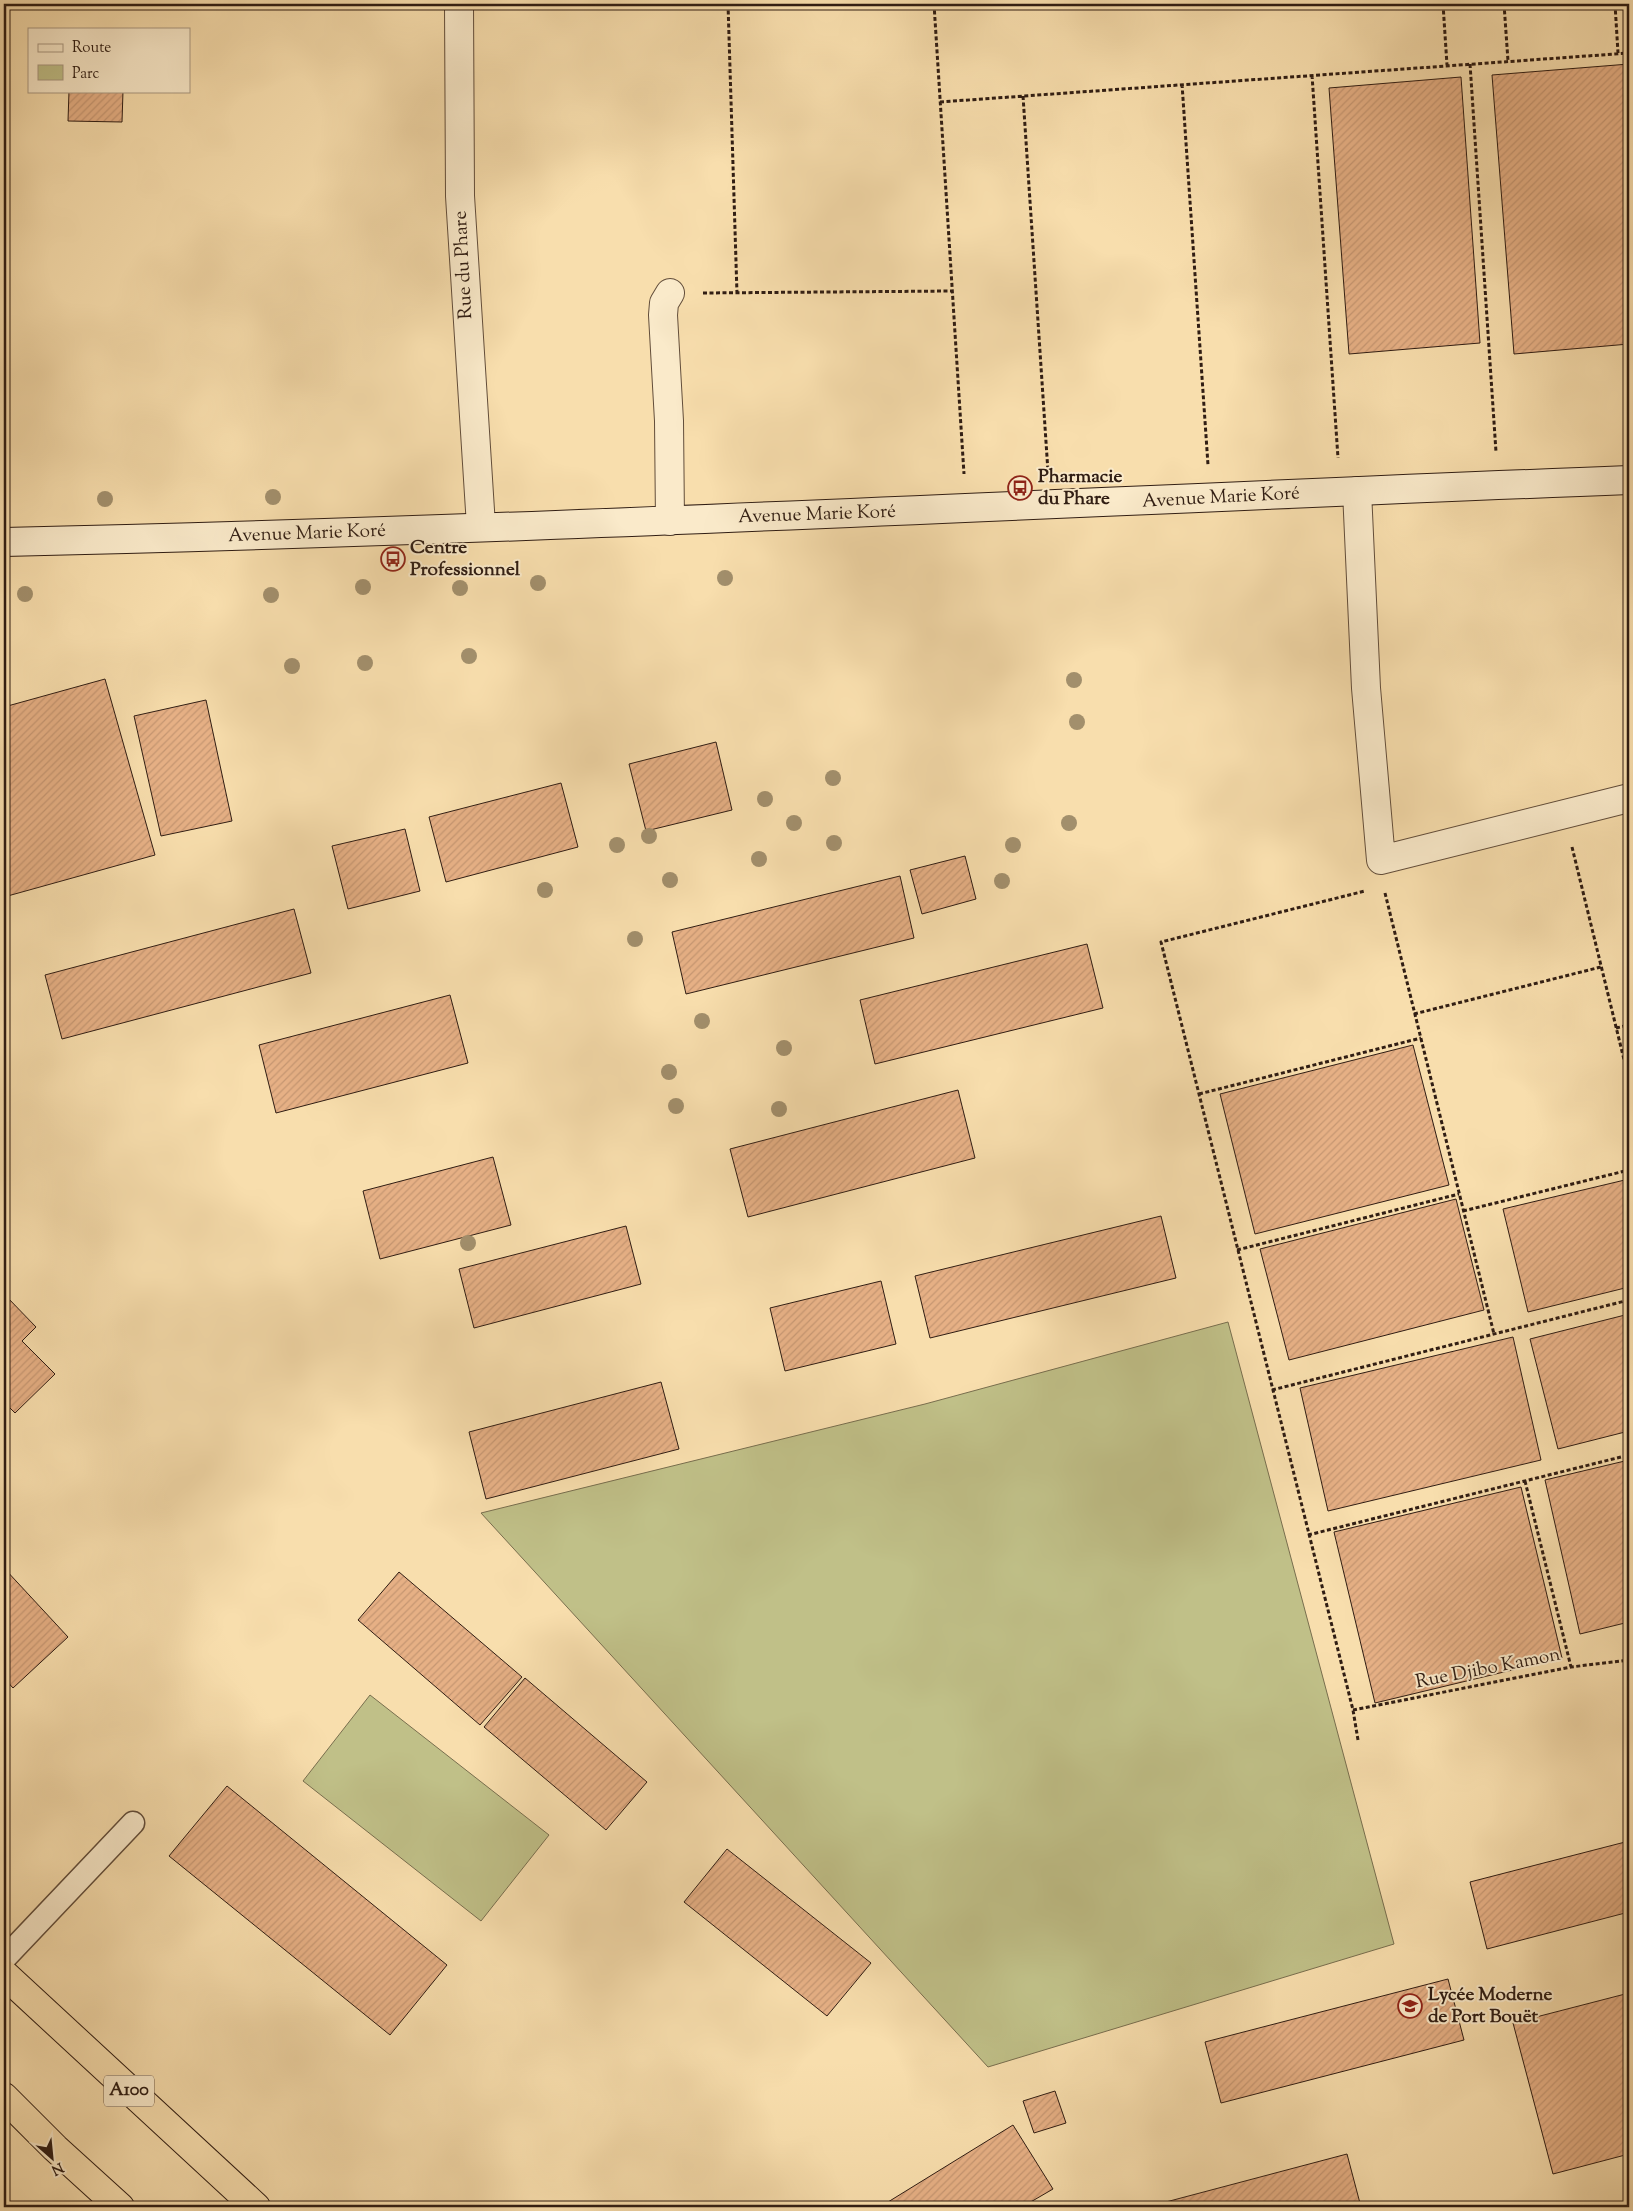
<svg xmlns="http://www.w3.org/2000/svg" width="1633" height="2211" font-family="'Sorts Mill Goudy',serif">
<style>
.green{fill:#c0c088;stroke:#786e4e}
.building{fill:url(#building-hatch);stroke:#301d13}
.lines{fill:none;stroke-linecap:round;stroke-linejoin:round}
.service-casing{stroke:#624d3a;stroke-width:25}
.minor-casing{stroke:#624d3a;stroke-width:30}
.secondary-casing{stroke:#301d13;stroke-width:30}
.trunk-casing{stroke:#301d13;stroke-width:30}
.path{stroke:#301d13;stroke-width:3;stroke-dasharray:4 2.5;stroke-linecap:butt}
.service{stroke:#faeaca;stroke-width:22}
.minor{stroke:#faeaca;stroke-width:28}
.secondary{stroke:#faeaca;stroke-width:28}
.trunk{stroke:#f8dead;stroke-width:28}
.tree{fill:#a28f6c}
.labels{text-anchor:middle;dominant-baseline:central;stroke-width:4;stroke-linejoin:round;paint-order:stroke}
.shield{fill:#faeaca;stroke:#6d5a4a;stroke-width:1}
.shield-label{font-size:18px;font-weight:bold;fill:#301d13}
.street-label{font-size:19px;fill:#301d13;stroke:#faeaca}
.poi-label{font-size:19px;font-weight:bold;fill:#301d13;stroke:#faeaca;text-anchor:start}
</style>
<defs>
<pattern id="building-hatch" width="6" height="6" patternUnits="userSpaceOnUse" patternTransform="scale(1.25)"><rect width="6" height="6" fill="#e6b085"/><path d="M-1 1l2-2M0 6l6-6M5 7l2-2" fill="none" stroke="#c69772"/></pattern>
</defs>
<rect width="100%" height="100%" fill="#f8dead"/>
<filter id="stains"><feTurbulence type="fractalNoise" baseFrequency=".004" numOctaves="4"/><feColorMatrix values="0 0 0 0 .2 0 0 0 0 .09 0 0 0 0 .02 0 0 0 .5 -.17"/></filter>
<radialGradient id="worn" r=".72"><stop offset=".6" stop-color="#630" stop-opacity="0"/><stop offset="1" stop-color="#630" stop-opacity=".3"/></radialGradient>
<path class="green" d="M1228 1322 1394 1944 988 2067 481 1513 925 1404Z
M370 1695 549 1835 481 1921 303 1781Z"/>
<path class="building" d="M1629 64V344L1514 354 1492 75Z
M1461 77 1480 343 1349 354 1329 88Z
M69 91H123L122 122 68 121Z
M105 679 155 855 4 897V707Z
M206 700 232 821 161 836 134 716Z
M716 742 732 810 646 831 629 764Z
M561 783 578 847 446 882 429 817Z
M405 829 420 891 348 909 332 846Z
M965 856 976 899 922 914 910 870Z
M900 876 914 938 686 994 672 932Z
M294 909 311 973 62 1039 45 975Z
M1087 944 1103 1008 875 1064 860 1000Z
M450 995 468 1063 276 1113 259 1045Z
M1413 1045 1449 1185 1255 1234 1220 1094Z
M958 1090 975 1158 748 1217 730 1149Z
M493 1157 511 1225 380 1259 363 1191Z
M1629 1179V1287L1528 1312 1503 1209Z
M1456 1199 1484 1310 1289 1360 1260 1249Z
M1161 1216 1176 1278 930 1338 915 1276Z
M626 1226 641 1284 474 1328 459 1269Z
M881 1281 896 1344 785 1371 770 1308Z
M7 1297 36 1327 22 1341 55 1374 15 1413 4 1402V1301Z
M1629 1314V1431L1558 1449 1530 1339Z
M1513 1337 1541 1460 1328 1511 1300 1388Z
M661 1382 679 1449 486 1499 469 1432Z
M1629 1460V1622L1580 1634 1545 1480Z
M1521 1487 1562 1658 1375 1703 1334 1532Z
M4 1568 68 1637 13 1688 4 1678Z
M399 1572 522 1677 480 1725 358 1620Z
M525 1678 647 1782 606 1830 484 1727Z
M227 1786 447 1965 390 2035 169 1856Z
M1629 1841V1912L1487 1949 1470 1882Z
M727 1849 871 1963 827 2016 684 1902Z
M1448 1979 1464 2040 1221 2103 1205 2042Z
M1629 1993V2154L1553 2174 1513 2023Z
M1055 2091 1066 2123 1034 2133 1023 2101Z
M1013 2125 1053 2189 1022 2207H891L888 2202Z
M1347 2154 1361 2207H1147Z"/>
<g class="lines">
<g class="service-casing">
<path id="service" d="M4 1959 133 1823"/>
</g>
<g class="minor-casing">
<path id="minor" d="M459 4 460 196 481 526
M1357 491 1366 688 1381 860 1629 798
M670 521 669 421 663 315 664 303 670 293"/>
</g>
<g class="secondary-casing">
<path id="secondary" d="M4 542C546 530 1087 501 1629 480"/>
</g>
<g class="trunk-casing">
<path id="trunk" d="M4 1974 256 2207
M4 2097 55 2148 120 2207"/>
</g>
<path class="path" d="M728 4 737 294
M934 4 964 474
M1443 4 1447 65
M1504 4 1508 61
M1615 4 1618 53
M1470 64 1496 452
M1312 75 1338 458
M1182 84 1208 465
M1023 96 1048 472
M940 102 1629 53
M703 293 952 291
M1572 847 1629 1080
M1385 893 1494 1334
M1414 1014 1601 967
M1616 1028 1629 1025
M1199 1094 1421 1038
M1463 1211 1629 1170
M1237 1250 1459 1194
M1272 1390 1629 1300
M1525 1481 1571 1667
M1308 1535 1629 1455
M1353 1710 1571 1667 1629 1660
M1358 1740 1353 1710 1161 942 1365 891"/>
<use href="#service" class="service"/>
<use href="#minor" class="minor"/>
<use href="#secondary" class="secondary"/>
<use href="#trunk" class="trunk"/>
</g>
<g class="tree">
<circle cx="273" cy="497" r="8"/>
<circle cx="105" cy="499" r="8"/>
<circle cx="725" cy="578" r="8"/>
<circle cx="538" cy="583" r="8"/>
<circle cx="363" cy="587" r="8"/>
<circle cx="460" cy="588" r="8"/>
<circle cx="25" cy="594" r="8"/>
<circle cx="271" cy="595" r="8"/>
<circle cx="469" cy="656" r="8"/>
<circle cx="365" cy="663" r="8"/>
<circle cx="292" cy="666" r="8"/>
<circle cx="1074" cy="680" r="8"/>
<circle cx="1077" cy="722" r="8"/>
<circle cx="833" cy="778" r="8"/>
<circle cx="765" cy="799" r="8"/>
<circle cx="794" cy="823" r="8"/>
<circle cx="1069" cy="823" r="8"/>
<circle cx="649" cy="836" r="8"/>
<circle cx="834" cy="843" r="8"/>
<circle cx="617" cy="845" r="8"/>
<circle cx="1013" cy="845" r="8"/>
<circle cx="759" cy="859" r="8"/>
<circle cx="670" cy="880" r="8"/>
<circle cx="1002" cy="881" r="8"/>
<circle cx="545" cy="890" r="8"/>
<circle cx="635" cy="939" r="8"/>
<circle cx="702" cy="1021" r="8"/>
<circle cx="784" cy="1048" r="8"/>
<circle cx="669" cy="1072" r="8"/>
<circle cx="676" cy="1106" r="8"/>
<circle cx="779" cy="1109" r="8"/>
<circle cx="468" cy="1243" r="8"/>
</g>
<defs>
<g id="bus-ring" transform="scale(1.25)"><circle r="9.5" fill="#faeaca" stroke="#8f2418" stroke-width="1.5"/><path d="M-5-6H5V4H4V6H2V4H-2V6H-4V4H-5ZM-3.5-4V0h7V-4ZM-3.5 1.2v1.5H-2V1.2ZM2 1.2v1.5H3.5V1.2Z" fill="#8f2418"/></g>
<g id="school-ring" transform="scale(1.25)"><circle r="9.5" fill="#faeaca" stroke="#8f2418" stroke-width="1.5"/><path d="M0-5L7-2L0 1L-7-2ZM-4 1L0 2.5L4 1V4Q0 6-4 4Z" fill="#8f2418"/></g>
</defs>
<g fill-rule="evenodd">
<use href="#bus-ring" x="1020" y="488"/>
<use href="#bus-ring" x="393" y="559"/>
<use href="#school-ring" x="1410" y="2006"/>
</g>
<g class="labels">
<rect class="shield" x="104" y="2075.5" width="50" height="31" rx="4"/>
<g class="shield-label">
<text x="129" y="2091">A100</text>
</g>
<g class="street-label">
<text transform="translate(464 265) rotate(-93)">Rue du Phare</text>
<text transform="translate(1221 498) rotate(-3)">Avenue Marie Koré</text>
<text transform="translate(817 515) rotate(-2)">Avenue Marie Koré</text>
<text transform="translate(307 534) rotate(-2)">Avenue Marie Koré</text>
<text transform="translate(1488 1669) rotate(-11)">Rue Djibo Kamon</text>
</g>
<g class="poi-label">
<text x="1038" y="477">Pharmacie<tspan x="1038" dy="22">du Phare</tspan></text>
<text x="410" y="548">Centre<tspan x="410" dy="22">Professionnel</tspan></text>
<text x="1428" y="1995">Lycée Moderne<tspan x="1428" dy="22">de Port Bouët</tspan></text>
</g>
</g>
<rect width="1633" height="2211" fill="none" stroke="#f8dead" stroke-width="20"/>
<rect x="5" y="5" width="1623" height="2201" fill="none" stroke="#301d13" stroke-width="2.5"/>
<rect x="10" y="10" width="1613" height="2191" fill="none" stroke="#301d13"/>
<rect x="28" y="28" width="162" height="65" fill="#faeaca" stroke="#a99881"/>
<rect x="38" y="44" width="25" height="8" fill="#faeaca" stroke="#a99881"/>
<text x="72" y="52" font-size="15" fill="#301d13">Route</text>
<rect x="38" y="65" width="25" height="15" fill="#c0c088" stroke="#a99881"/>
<text x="72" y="78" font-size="15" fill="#301d13">Parc</text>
<g transform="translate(52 2158) rotate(153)" stroke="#faeaca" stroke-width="4" paint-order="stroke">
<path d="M0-4L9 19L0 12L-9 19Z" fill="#301d13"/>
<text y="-8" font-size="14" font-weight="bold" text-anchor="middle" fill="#301d13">N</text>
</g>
<rect width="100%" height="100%" filter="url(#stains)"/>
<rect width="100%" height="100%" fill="url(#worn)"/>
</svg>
